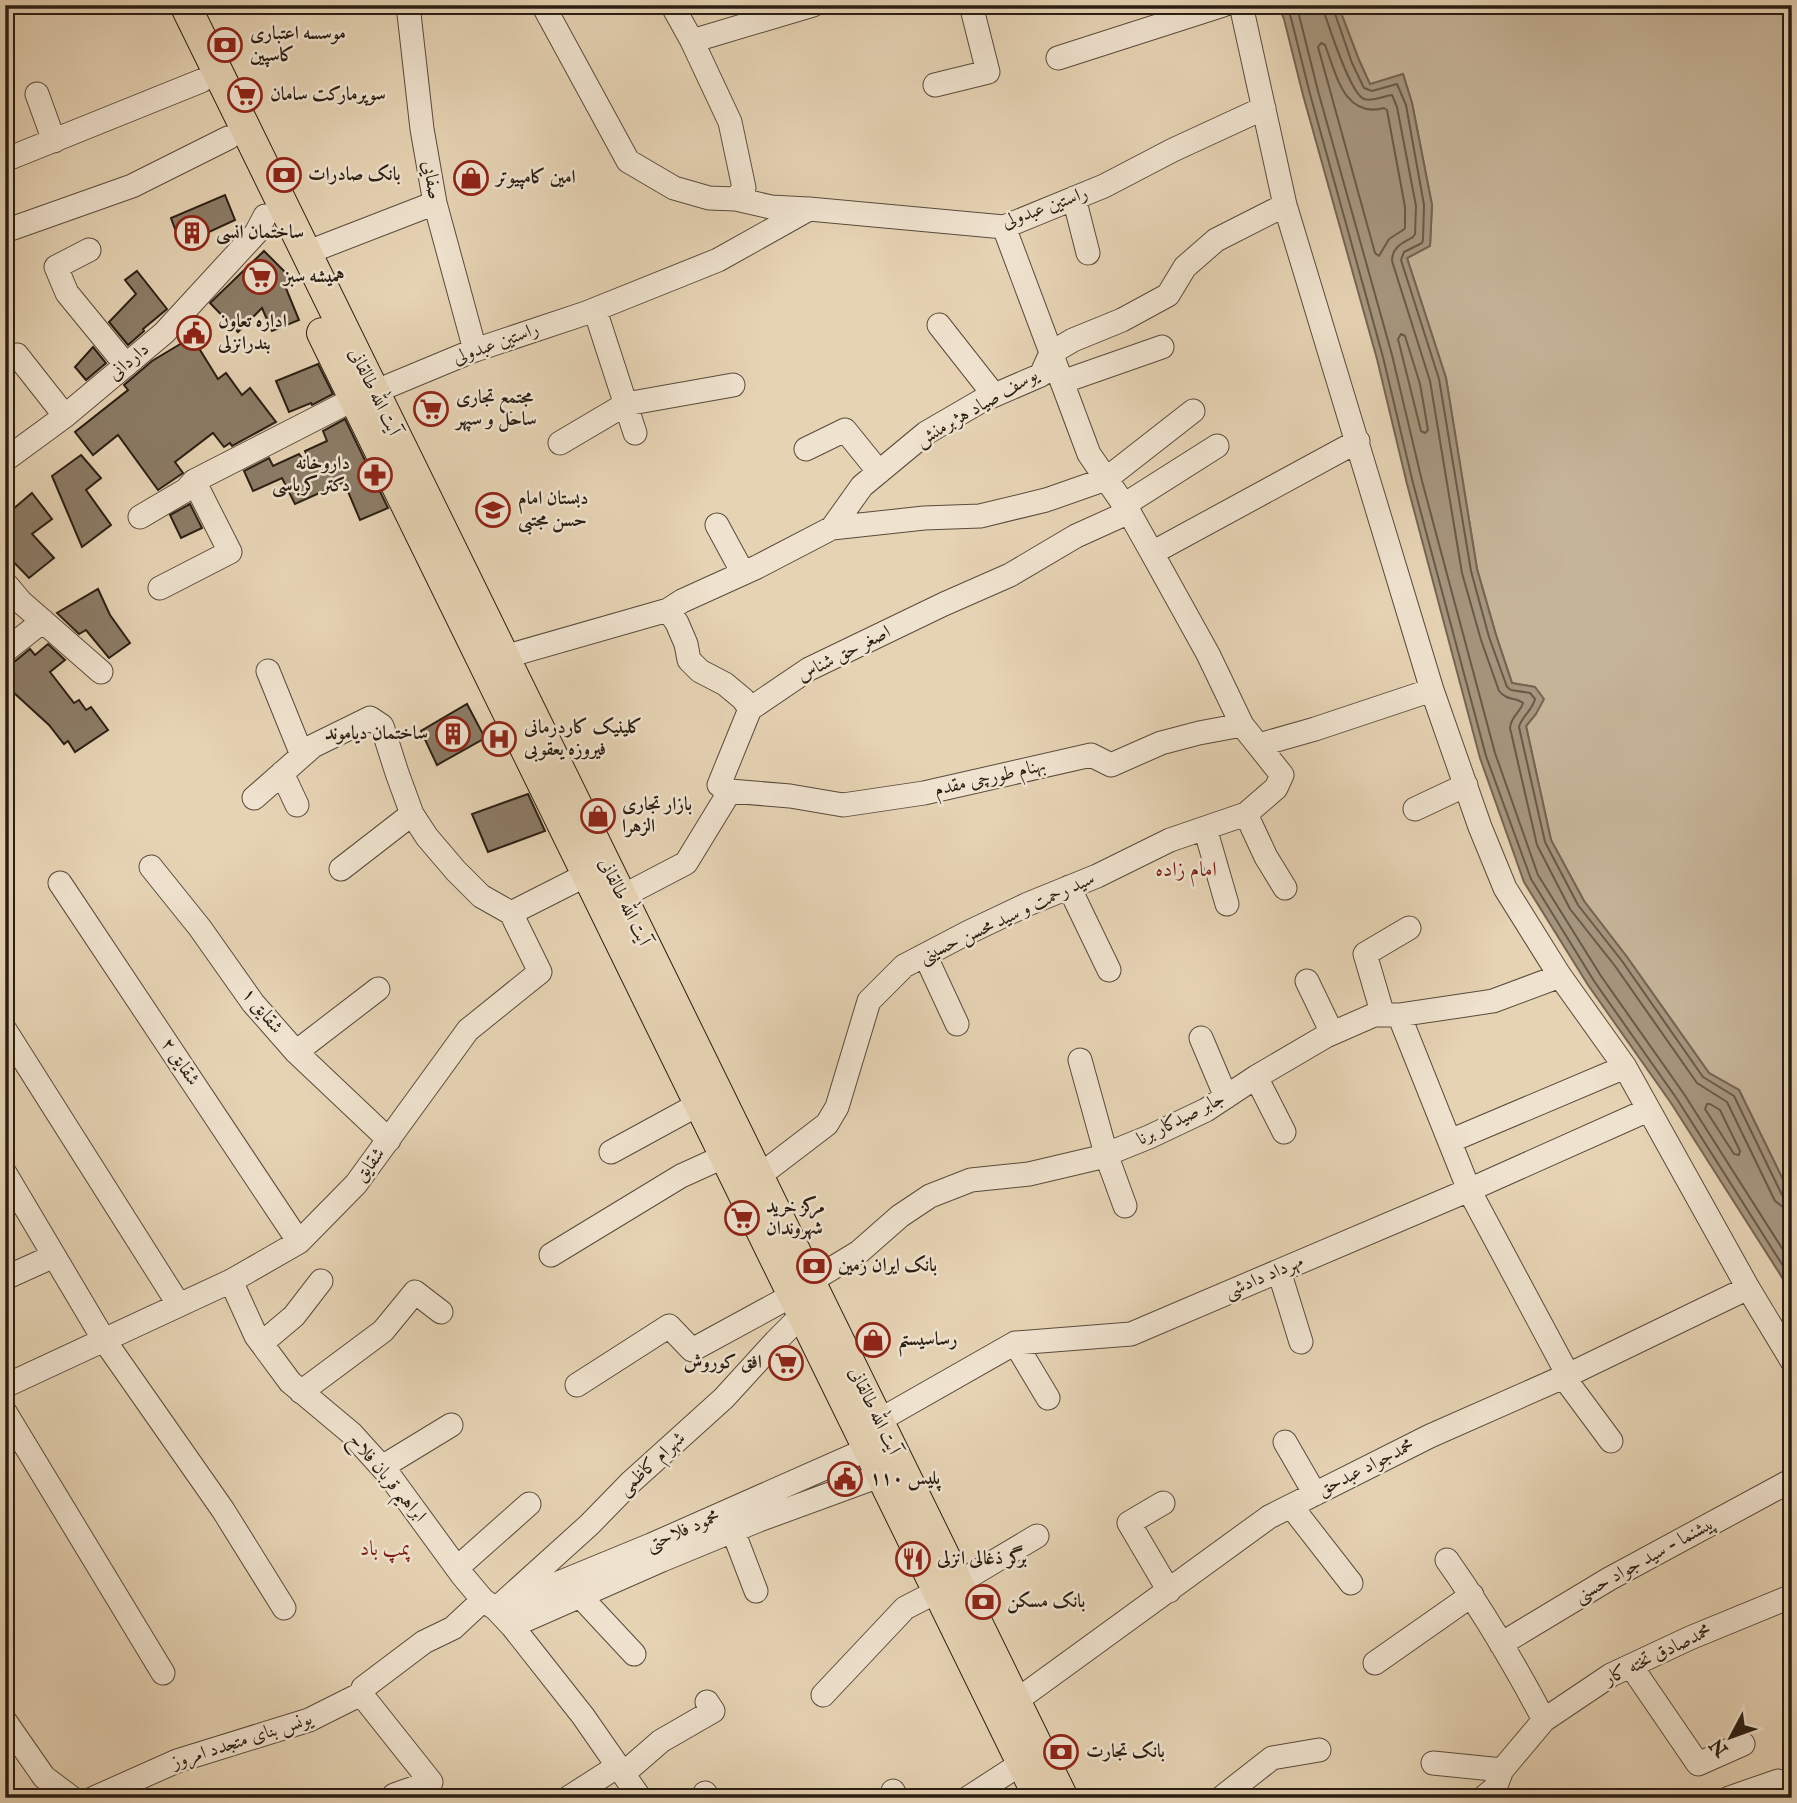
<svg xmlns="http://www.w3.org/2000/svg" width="1797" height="1803" font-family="'IM FELL English',Amiri,serif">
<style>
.green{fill:#c6b499;stroke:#786956;stroke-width:2}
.water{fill:#a6957d;stroke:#746553;stroke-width:2}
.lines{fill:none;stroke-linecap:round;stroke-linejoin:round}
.shore{stroke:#685a48;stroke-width:2}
.building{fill:#8c7c67;stroke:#2a1e13;stroke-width:2}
.minor-casing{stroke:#594b3b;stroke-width:25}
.major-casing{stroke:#2a1e13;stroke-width:32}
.minor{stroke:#efe2ce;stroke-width:23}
.major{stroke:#e6d3b4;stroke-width:30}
.labels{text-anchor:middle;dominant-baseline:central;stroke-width:5;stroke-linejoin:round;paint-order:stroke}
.poi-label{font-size:19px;font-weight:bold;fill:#2a1e13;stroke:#efe2ce;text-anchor:start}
.street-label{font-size:19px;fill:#2a1e13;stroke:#efe2ce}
.neighbourhood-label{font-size:21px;fill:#7a1f14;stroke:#efe2ce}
</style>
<rect width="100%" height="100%" fill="#e6d3b4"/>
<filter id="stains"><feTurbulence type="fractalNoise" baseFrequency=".00286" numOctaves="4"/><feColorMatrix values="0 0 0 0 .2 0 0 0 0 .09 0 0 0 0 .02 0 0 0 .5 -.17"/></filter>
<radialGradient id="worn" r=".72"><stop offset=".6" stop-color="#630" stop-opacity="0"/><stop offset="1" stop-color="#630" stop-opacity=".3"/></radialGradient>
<path class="green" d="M1338 5H1792V1198L1739 1090 1709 1073 1627 957 1584 901 1551 840 1526 726 1536 714 1535 687 1512 683 1496 635 1477 569 1446 378 1407 258 1430 246 1432 205 1412 103 1403 74 1370 85 1359 60Z"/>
<path class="water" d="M1278 5H1338L1359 60 1370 84 1403 74 1412 103 1432 205 1430 246 1407 258 1446 378 1477 569 1496 635 1512 683 1535 687 1544 699 1536 714 1526 726 1551 840 1584 901 1627 957 1709 1073 1739 1090 1792 1198V1293L1671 1103 1588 985 1524 882 1480 758 1407 484 1377 359 1303 95 1284 19Z"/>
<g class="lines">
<path class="shore" d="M1286 5 1291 18 1310 94 1383 357 1413 483 1486 756 1531 879 1594 981 1677 1099 1792 1280
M1295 5 1299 15 1318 91 1392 355 1422 481 1495 753 1538 875 1601 976 1684 1094 1792 1264
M1323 5 1324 12C1330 29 1350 93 1364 99 1373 102 1383 96 1392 95L1397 107 1416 206 1415 234 1413 237C1402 243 1392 247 1392 261L1430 381 1462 573 1481 640 1499 691C1507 701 1516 697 1523 703 1520 713 1511 716 1510 728L1537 845 1570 909 1615 966 1697 1083 1727 1102 1775 1201 1783 1207 1792 1209
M1332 5 1352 63 1364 88 1372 91 1397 84 1406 105 1424 205 1423 240 1422 243 1404 252 1401 260 1439 379 1471 571 1489 637 1507 687 1511 690 1530 693 1535 699C1532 711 1521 717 1519 727L1545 842 1578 905 1622 961 1703 1077 1734 1096 1782 1195 1787 1199 1792 1200
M1321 43 1325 45C1336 73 1344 119 1384 108L1387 110 1405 207V228L1403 230 1389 239 1379 256 1375 253 1318 47Z
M1401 334 1405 336 1420 384 1428 430 1425 433 1421 431 1398 339Z
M1707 1104H1710L1720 1110 1740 1151 1739 1155 1734 1154 1705 1109Z"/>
</g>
<path class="building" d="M225 195 235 220 181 245 171 218Z
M264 251 292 279 285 286 299 320 272 331 262 308 238 332 210 303Z
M137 271 167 309 143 329 144 331 128 345 109 322 136 294 125 280Z
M192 337 218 379 226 373 242 395 250 388 276 422 232 446 230 443 224 447 213 433 175 462 183 473 158 490 118 435 93 455 75 432 128 390 124 385 152 361Z
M93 347 106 363 86 380 75 367Z
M318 364 333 394 312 405 311 403 289 412 276 381Z
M345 419 388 508 360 520 344 482 295 504 282 478 253 491 244 471 269 458 273 466 299 454 305 462 309 460 305 451 327 441 323 431Z
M81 455 101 478 86 490 111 525 82 547 52 476Z
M32 493 52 519 32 534 54 558 29 578 5 553V516Z
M190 504 202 528 181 538 170 515Z
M98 589 110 615 130 643 109 658 86 630 79 634 57 613Z
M48 644 65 660 50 672 74 703 79 700 86 710 91 707 108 730 75 752 68 741 64 744 49 725 13 692 5 696V665L14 662 30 649 35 655Z
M467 704 485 738 437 765 421 731Z
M528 794 545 831 488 852 472 814Z"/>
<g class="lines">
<g class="minor-casing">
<path id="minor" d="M408 5 422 129 435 203 475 350
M543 5 628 161 674 188 709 198 736 199
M672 5 692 41 730 122 744 188 736 199 771 207 808 209
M1241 5 1285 205 1432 690 1480 827 1505 888 1560 976 1625 1067 1748 1288 1792 1361
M692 41 813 5
M1058 58 1223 5
M935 85 988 72 971 5
M37 94 54 141
M5 160 201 81
M1074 198 1088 253
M5 231 132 186 228 138
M89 250 56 267 67 293 126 365
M306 253 435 203
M595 310 635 433
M939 325 994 395
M17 355 65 416
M1062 382 1162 347
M374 392 475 350 586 313 718 260 809 209 1004 227 1104 186 1173 150 1264 108
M560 443 626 404 733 385
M806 449 845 430 879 472
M5 460 65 416 164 333 256 233 265 216
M1124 505 1217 446
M140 517 186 490 194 481 354 399
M717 525 743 573
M832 528 924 518 980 516 1046 500 1106 479 1193 411
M1152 553 1358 441
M5 583 21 602 101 672
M160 588 230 552 194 481
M668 610 677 623 686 644 689 660 700 671 725 684 743 699 750 709
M5 651 43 621
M504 657 668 610 682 601 757 567 832 528 862 486 926 433 981 401 1041 375 1051 353 1073 340 1122 320 1168 295 1185 267 1216 240 1285 205
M268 671 302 755
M1259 745 1315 729 1432 690
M282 773 297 805
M730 791 790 796 843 805 924 793 1091 755 1111 765 1161 743 1199 733 1242 725
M254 798 313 746 370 718 382 726 397 773 412 814 427 837 456 871 481 896 511 913
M1415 809 1466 785
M1246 814 1266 857 1285 888
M1205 828 1227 904
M151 867 200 928 253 1003 296 1052 389 1140
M341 869 412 814
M60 883 299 1242
M1069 887 1109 970
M621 897 686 863 730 791 719 785 750 709 809 669 944 604 1010 575 1076 536 1129 512
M925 955 957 1024
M1307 981 1332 1033
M1383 1015 1365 954 1409 928
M1399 1015 1469 1190 1568 1375
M5 1030 179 1305
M1201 1038 1226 1097
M296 1052 378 989
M1080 1060 1106 1154 1125 1206
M1256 1077 1284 1132
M1450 1141 1625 1067
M611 1152 699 1104
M5 1173 104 1340 223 1510 284 1608
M759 1176 827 1124 837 1107 869 1001 904 966 967 933 1028 904 1097 876 1170 840 1246 814 1276 788 1282 775 1242 725 1208 654 1152 553 1129 512 1089 454 1004 227
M551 1255 681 1176 725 1156
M1279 1271 1301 1342
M5 1278 54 1256
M231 1281 256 1336 290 1382 351 1433 389 1475 462 1575 483 1600 496 1609 512 1626 583 1716 640 1798
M811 1281 859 1252 900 1216 930 1196 971 1180 1029 1174 1097 1158 1149 1137 1206 1110 1256 1077 1326 1036 1374 1015H1399L1493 1001 1560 976
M262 1343 294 1316 321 1281
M1015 1343 1048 1398
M1561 1378 1568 1383 1611 1441
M577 1385 669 1326 692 1350 793 1295
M5 1386 231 1281 299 1242 356 1184 468 1030 540 972 511 913 600 868
M301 1392 383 1331 415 1292 441 1312
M5 1412 163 1673
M878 1421 1015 1343 1131 1334 1469 1190 1648 1110
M1285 1442 1315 1494
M382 1467 451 1425
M1163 1503 1129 1523 1169 1591
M1291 1506 1351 1583
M733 1531 756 1591
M1447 1560C1483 1611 1515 1665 1544 1720
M457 1568 529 1504
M958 1583 1037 1536
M580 1596 634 1654
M512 1602 651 1545 868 1449
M496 1609 589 1525 631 1482 724 1398 776 1341 803 1314
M512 1626 662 1560 759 1520 882 1475
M1501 1644 1609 1579 1792 1480
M1375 1663 1472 1595
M1631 1666 1698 1764 1743 1744
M361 1694 431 1782 394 1795 393 1798
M823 1695 905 1608 938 1591
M1016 1701 1269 1517 1430 1436 1568 1375 1748 1288
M5 1721 44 1777 72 1798
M1433 1763 1502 1770
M623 1774 661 1741 713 1711 707 1702
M893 1791 897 1798
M705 1793 709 1798
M94 1798 177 1761 309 1720 361 1694 363 1688 424 1642 453 1628 483 1600
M568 1798 618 1766
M968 1798 1022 1763
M1221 1798 1272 1758 1319 1750
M1483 1798 1495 1788 1502 1770 1544 1720 1611 1675 1690 1638 1792 1596
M1729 1798 1778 1781"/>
</g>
<g class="major-casing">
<path id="major" d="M185 5 1063 1798
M322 333 1039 1798"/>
</g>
<use href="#minor" class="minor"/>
<use href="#major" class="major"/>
</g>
<defs>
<g id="bank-ring" transform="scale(1.75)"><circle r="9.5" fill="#efe2ce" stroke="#8f2418" stroke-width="1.5"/><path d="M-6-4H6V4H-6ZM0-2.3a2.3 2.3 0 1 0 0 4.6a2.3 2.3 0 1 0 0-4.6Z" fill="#8f2418"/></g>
<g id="supermarket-ring" transform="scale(1.75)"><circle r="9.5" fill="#efe2ce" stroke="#8f2418" stroke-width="1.5"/><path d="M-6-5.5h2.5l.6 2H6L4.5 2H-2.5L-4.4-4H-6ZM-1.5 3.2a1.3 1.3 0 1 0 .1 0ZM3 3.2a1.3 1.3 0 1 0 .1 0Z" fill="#8f2418"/></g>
<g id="shop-ring" transform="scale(1.75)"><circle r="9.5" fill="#efe2ce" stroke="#8f2418" stroke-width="1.5"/><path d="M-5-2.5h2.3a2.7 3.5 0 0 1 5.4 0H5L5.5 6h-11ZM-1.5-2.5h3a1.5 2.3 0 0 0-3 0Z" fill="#8f2418"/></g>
<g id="building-ring" transform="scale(1.75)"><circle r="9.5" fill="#efe2ce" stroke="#8f2418" stroke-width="1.5"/><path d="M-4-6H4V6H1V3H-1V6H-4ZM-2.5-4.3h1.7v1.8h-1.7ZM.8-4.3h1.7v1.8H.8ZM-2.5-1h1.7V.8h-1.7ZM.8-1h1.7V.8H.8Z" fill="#8f2418"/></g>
<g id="civic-ring" transform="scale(1.75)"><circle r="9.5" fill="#efe2ce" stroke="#8f2418" stroke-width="1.5"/><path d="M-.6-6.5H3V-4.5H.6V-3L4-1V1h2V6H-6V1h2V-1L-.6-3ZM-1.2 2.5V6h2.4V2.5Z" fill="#8f2418"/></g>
<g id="pharmacy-ring" transform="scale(1.75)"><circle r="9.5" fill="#efe2ce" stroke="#8f2418" stroke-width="1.5"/><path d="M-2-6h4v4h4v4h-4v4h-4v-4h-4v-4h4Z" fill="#8f2418"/></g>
<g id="school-ring" transform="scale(1.75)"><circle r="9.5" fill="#efe2ce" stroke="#8f2418" stroke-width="1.5"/><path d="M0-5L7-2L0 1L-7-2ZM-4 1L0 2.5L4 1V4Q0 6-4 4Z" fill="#8f2418"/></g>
<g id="hospital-ring" transform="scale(1.75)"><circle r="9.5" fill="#efe2ce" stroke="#8f2418" stroke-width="1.5"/><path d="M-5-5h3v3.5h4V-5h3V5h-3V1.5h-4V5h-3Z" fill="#8f2418"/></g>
<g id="restaurant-ring" transform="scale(1.75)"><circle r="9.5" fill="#efe2ce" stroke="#8f2418" stroke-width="1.5"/><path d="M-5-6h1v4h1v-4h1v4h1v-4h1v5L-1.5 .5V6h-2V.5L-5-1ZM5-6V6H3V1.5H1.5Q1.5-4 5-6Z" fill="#8f2418"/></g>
</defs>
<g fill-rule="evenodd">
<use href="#bank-ring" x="225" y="45"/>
<use href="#supermarket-ring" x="245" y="95"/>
<use href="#bank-ring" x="284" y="175"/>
<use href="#shop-ring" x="471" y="178"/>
<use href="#building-ring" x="192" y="233"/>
<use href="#supermarket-ring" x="260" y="277"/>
<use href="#civic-ring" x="194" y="333"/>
<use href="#supermarket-ring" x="431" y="409"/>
<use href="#pharmacy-ring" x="375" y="475"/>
<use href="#school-ring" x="493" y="510"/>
<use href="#building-ring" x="453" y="734"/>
<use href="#hospital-ring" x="499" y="739"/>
<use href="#shop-ring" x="598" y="816"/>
<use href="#supermarket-ring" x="742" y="1218"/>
<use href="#bank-ring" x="814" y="1266"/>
<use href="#shop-ring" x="873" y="1340"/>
<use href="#supermarket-ring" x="786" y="1363"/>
<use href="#civic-ring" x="845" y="1479"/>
<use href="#restaurant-ring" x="913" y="1559"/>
<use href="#bank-ring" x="983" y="1602"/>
<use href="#bank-ring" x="1061" y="1752"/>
</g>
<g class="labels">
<g class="poi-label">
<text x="250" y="34">موسسه اعتباری<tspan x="250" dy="22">کاسپین</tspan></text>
<text x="270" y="95">سوپرمارکت سامان</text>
<text x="308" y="175">بانک صادرات</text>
<text x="496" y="178">امین کامپیوتر</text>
<text x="216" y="233">ساختمان انسی</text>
<text x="284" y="277">همیشه سبز</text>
<text x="218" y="322">اداره تعاون<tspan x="218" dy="22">بندرانزلی</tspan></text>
<text x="456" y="398">مجتمع تجاری<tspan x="456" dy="22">ساحل و سپهر</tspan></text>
<text x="350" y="464" text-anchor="end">داروخانه<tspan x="350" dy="22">دکتر کرباسی</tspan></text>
<text x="518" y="499">دبستان امام<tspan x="518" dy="22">حسن مجتبی</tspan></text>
<text x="524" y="728">کلینیک کاردرمانی<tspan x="524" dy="22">فیروزه یعقوبی</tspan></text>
<text x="428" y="734" text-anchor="end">ساختمان دیاموند</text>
<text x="622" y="805">بازار تجاری<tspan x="622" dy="22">الزهرا</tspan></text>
<text x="766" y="1207">مرکز خرید<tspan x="766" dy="22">شهروندان</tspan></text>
<text x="838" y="1266">بانک ایران زمین</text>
<text x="898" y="1340">رساسیستم</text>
<text x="762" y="1363" text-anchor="end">افق کوروش</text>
<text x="870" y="1479">پلیس ۱۱۰</text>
<text x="937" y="1559">برگر ذغالی انزلی</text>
<text x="1007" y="1602">بانک مسکن</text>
<text x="1086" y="1752">بانک تجارت</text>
</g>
<g class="street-label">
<text transform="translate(431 180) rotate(80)">صفایی</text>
<text transform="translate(1045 208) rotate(-20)">راستین عبدولی</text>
<text transform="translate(496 344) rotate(-20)">راستین عبدولی</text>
<text transform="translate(129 362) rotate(-40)">داردانی</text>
<text transform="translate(374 392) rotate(64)">آیت الله طالقانی</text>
<text transform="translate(977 408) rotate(-30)">یوسف صیاد هژبرمنش</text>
<text transform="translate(844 654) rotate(-27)">اصغر حق شناس</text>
<text transform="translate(990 778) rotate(-13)">بهنام طورچی مقدم</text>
<text transform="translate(624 902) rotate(64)">آیت الله طالقانی</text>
<text transform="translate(1007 918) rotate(-25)">سید رحمت و سید محسن حسینی</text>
<text transform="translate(262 1011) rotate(51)">شقایق ۱</text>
<text transform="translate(180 1062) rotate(56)">شقایق ۲</text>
<text transform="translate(1181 1119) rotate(-27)">جابر صیدکار برنا</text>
<text transform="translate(370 1165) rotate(-52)">شقایق</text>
<text transform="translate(1264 1277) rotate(-23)">مهرداد دادشی</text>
<text transform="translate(874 1411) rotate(64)">آیت الله طالقانی</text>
<text transform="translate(652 1464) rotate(-43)">شهرام کاظمی</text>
<text transform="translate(1366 1468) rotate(-27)">محمدجواد عبدحق</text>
<text transform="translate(387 1478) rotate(50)">ابراهیم قربان فلاح</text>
<text transform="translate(683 1531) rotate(-23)">محمود فلاحتی</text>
<text transform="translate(1645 1560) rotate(-29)">پیشنما - سید جواد حسنی</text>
<text transform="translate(1658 1655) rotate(-26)">محمدصادق تخته کار</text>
<text transform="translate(242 1741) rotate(-18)">یونس بنای متجدد امروز</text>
</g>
<g class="neighbourhood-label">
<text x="1186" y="870">امام زاده</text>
<text x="385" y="1549">پمپ باد</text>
</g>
</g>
<rect width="1797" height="1803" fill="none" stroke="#e6d3b4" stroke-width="28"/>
<rect x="7" y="7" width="1783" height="1789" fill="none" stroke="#2a1e13" stroke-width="3.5"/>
<rect x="14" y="14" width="1769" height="1775" fill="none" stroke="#2a1e13" stroke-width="2"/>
<g transform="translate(1731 1737) rotate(229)" stroke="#efe2ce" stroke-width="5" paint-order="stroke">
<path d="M0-5L12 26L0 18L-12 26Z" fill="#2a1e13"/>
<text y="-10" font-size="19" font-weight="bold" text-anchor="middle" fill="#2a1e13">N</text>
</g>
<rect width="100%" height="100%" filter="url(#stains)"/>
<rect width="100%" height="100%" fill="url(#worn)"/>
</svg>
